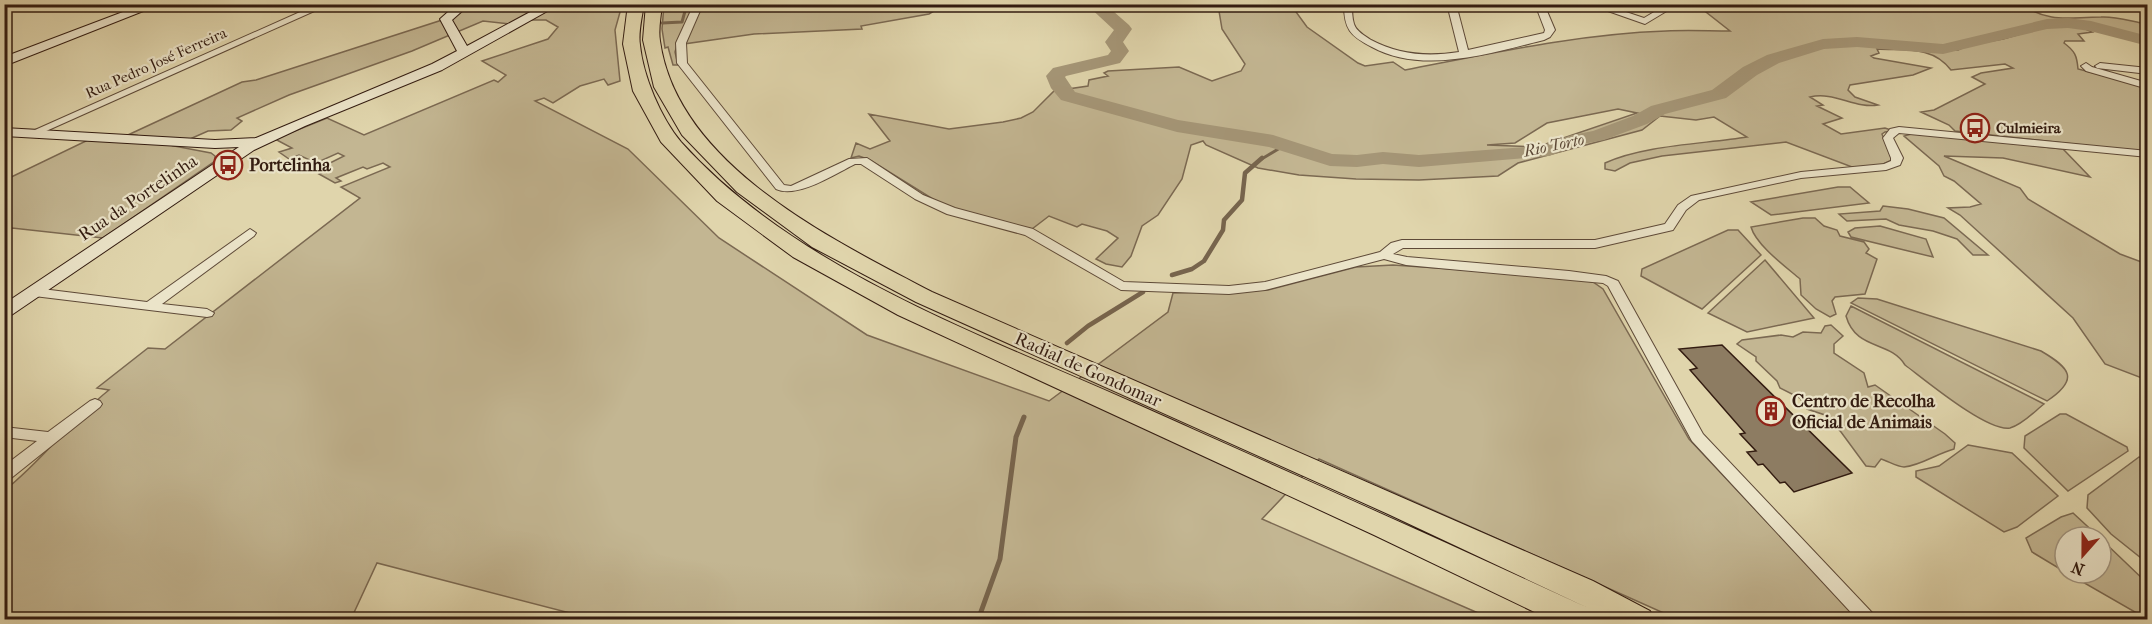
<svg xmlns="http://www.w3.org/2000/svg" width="2152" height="624" font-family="'IM FELL French Canon',serif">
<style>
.green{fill:#c3b692;stroke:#7b6952;stroke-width:1.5;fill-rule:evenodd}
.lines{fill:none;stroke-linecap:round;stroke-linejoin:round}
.stream-far2{stroke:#77654e;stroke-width:3}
.stream-far1{stroke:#77654e;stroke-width:4.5}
.stream{stroke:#77654e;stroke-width:5}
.river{fill:#a59677;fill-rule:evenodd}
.building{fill:#8d7c62;stroke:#331c11;stroke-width:1.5}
.street-casing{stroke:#5e4a38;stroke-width:2}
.secondary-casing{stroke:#331c11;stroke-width:2}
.highway-casing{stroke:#331c11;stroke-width:2}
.street{fill:#ebe4c9;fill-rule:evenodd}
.secondary{fill:#ebe4c9;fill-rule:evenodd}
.highway{fill:#e0d5ac;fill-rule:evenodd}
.labels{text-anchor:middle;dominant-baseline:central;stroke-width:4.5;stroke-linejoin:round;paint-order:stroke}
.far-street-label{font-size:15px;fill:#331c11;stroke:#ebe4c9}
.far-poi-label{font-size:15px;font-weight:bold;fill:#331c11;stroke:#ebe4c9;text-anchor:start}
.far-water-label{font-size:16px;font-style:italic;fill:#5b4735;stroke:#ebe4c9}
.poi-label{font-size:18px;font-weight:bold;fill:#331c11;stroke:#ebe4c9;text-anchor:start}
.street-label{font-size:18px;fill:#331c11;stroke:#ebe4c9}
</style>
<rect width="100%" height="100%" fill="#e0d5ac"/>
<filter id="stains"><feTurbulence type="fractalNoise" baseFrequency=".00333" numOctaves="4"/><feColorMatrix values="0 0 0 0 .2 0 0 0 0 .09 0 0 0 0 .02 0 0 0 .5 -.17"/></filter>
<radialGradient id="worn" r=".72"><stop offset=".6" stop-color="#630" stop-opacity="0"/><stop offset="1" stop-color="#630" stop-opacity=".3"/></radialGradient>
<path class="green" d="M2020 4C2052 24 2067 17 2101 17 2116 16 2133 22 2147 24V41L2091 26 2056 23 1969 40 1952 47 1898 46V48L1958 50 1969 45 2003 39 2056 24 2079 26 2092 32 2078 34 2084 41H2065L2064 43C2075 51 2077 56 2078 69L2147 87V152L1955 131 1949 125 1921 112 1934 110 1985 84 1972 77 1981 73 2013 68 2005 64 1951 70C1932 45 1904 51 1877 49L1879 53 1871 56 1874 58 1931 68 1913 75 1850 85 1848 90 1855 97 1878 105C1855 109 1834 91 1810 97L1823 105 1817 106 1842 118 1823 124 1841 134 1885 128 1894 131 1885 132 1882 134 1892 160 1879 166 1852 167 1786 142 1662 156 1630 163 1615 171 1605 169V163C1644 145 1704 144 1747 137L1714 117 1696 120 1660 116 1642 130 1518 163 1498 176 1419 180 1356 179 1299 175 1258 168 1206 145 1203 141 1191 145 1182 179 1158 215 1142 226 1131 256 1122 267 1106 264 1096 259 1118 238 1107 231 1082 224 1077 227 1049 216 1032 229 980 218 936 201 870 160 859 156 851 158 856 143 870 149 890 141 869 114 949 129 1003 122 1021 118 1033 112 1054 91 1088 86 1089 80 1108 76 1104 73 1108 71 1179 67 1212 81 1241 71 1245 64 1222 29 1218 5H1291L1307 27 1358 63 1365 66 1393 62 1405 70C1493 53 1578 34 1666 31 1688 30 1709 31 1730 31L1697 5ZM1618 109 1637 113 1537 147 1487 145 1515 143 1547 123Z
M401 5H622L615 30 620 81 608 85 604 79 580 86 553 103 544 98 535 101 628 149 719 238 867 335 1049 401 1168 312 1173 293 1268 290 1356 267 1393 265 1555 276 1593 282 1603 289 1689 439 1858 619H1677L1319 459 1262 519 1492 619H593L377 563 351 619H5V490C43 460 71 420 109 390L97 388 148 348 165 349 360 198 341 187 390 167 383 163 367 169 363 167 336 178 341 181 335 183 319 174 330 169 324 166 344 156 338 153 316 163 299 155 289 159 279 152 292 148 275 139 327 118 364 135 494 80 498 82 506 75 482 61 548 39 558 27 546 20H519L511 24 483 21 412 51 289 95 237 118 242 121 231 130 208 131 174 146 211 153 215 156V161L103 238 12 228 5 233V180L90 139 122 142 136 135 130 134 242 82 256 80 442 20 450 12 427 7H401Z
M664 5H944L929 14 861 26 862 29 754 34 677 45 675 52 678 65H673L668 47 665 48 662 29Z
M1915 133 2063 149 2090 177 2003 158 1944 156 2020 188 2028 199 2120 254 2147 264V380L2105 364 2073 318 1960 215 1948 208 1970 207 1981 204 1954 181 1944 176 1939 166 1904 136Z
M1838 187H1850L1869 203 1771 215 1751 202Z
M1883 206 1908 209 1944 218 1988 255H1973L1957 239 1933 231 1899 225 1886 219 1847 221 1839 214 1880 211Z
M1803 218H1815L1824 226 1837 230 1840 236 1864 242 1869 249 1866 253 1877 259 1865 294 1835 297 1832 301 1836 314 1830 317 1816 309 1801 295 1800 279C1786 267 1756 245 1751 227Z
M1880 226 1926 239 1933 257 1851 237 1848 232 1855 228Z
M1728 230H1738L1761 255 1702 309 1641 276 1642 269Z
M1765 260 1814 318 1747 332 1708 313Z
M1858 298 1877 299 2041 351C2070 368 2080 379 2047 401L1851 303Z
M1851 306 2044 404C2035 411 2022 425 2010 428 1987 432 1924 379 1905 365 1890 340 1856 351 1846 316Z
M1831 325 1843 336 1834 344V353L1864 373 1868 387 1875 385 1945 434 1955 443 1954 449C1938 453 1920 466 1904 467 1897 467 1888 461 1881 459L1875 467 1866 466 1841 432 1825 415 1807 409 1800 398 1780 388 1777 381 1756 361V357L1737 344 1742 340 1781 335 1793 337 1803 332 1821 333 1825 326Z
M2060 414H2066L2127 447 2128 451 2068 491 2024 448 2025 436Z
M1968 445 2012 453 2058 496 2017 527 2004 532 1916 477V471L1939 466Z
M2139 457 2148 459 2147 557 2141 558 2111 534 2087 508 2088 495Z
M2073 513 2099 537H2065V572L2032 552 2026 538 2061 517Z
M2101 539 2147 583V619L2067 573H2101Z"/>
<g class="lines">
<path class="stream-far2" d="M662 23 682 22 687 4
M1260 160 1285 145"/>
<path class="stream-far1" d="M1172 275 1192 269 1204 261 1223 230 1224 220 1242 200 1245 173 1262 158
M1067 343 1088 326 1143 292"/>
<path class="stream" d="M978 620 1000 559 1016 437 1024 417"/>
<path class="river" d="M1086 4H1105L1129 25 1132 29 1123 42 1129 51 1120 63 1066 76 1065 77 1075 92 1178 120 1273 135 1332 154 1357 155 1383 152 1419 155 1540 146 1572 135 1593 131 1633 116 1651 106 1712 90 1743 67 1767 55 1823 39 1857 37 1943 44 2047 19 2068 18 2091 21 2148 36V46L2090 31 2068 28 2047 29 1943 54 1857 47 1824 49 1779 63 1757 75 1726 98 1665 114 1647 124 1604 140 1583 144 1549 156 1419 167 1383 164 1357 167 1330 166 1269 147 1177 132 1061 100 1051 88 1046 76 1053 68 1108 55 1111 51 1105 42 1114 30Z"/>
</g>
<path class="building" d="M1722 345 1852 473 1794 492 1785 482 1780 483 1763 464 1758 465 1747 452 1756 451 1740 434 1745 433 1690 370 1697 368 1679 349Z"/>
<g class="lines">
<g class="street-casing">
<path id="street" d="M318 4H330L35 136 31 137 26 134Z
M694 4H703L686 43 687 63 784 185 791 186 849 159 867 158 923 195 955 208 1033 229 1124 282 1229 286 1265 282 1380 252 1391 243 1402 240H1595L1665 224 1678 205 1691 196 1801 172 1884 164 1891 161V158L1883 138 1890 129 1899 127 2148 151V157L1899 133 1893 138 1903 158 1900 165 1886 170 1801 178 1699 200 1686 210 1673 230 1595 248H1403L1393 254 1407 257 1569 271 1606 276 1618 281 1703 434 1879 620H1858L1692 441 1608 286 1603 283 1406 265 1384 259 1265 290 1229 294 1121 290 1025 235 947 214 915 199 861 164H855C835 174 797 199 776 189L677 63 676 43Z
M1344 4H1352C1352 10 1352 18 1354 24 1356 31 1365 36 1371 40 1399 55 1428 57 1459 52L1447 4H1456L1468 50 1544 33 1545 30 1535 4H1544L1555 30 1550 37 1544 40C1491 53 1423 75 1372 47 1350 36 1344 29 1344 4Z
M1588 4H1602L1644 18 1664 6 1663 4 1675 6 1645 24Z
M2086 63 2092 67 2148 83V89L2086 71 2081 66Z
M2100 63 2148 68V74L2097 68 2095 66Z
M250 229 256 233 254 236 162 304 207 309 214 313 212 316 207 317 34 296 27 292 34 288 147 302Z
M95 399 100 401 102 404 100 407 10 479 4 480V466L37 441 4 437V427L48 432 90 401Z"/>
</g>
<g class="secondary-casing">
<path id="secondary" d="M144 4H161L4 66V57Z
M457 4H470L452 20 467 46 545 4H560L442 70 305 126 254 150 10 316 4 317V304L239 147 215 148 4 136V128L215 140 256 138 432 64 457 51 440 19Z"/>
</g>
<g class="highway-casing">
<path id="highway" d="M628 4H644C642 17 638 33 640 45 643 76 661 118 681 142 795 269 979 334 1132 402 1284 470 1437 538 1588 608L1388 514 916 302 812 247 737 192 682 135 654 87 643 40 646 4H662C661 16 658 30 660 41 677 165 833 240 932 292L1593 581 1650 611 1655 620H1610L1595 612 1599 620H1551L1374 535 898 315 793 257 717 201 661 142 633 91 623 44Z"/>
</g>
<use href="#street" class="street"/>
<use href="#secondary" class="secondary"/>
<use href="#highway" class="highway"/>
</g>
<defs>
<g id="bus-ring" transform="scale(1.5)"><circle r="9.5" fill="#ebe4c9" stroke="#8f2418" stroke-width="1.5"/><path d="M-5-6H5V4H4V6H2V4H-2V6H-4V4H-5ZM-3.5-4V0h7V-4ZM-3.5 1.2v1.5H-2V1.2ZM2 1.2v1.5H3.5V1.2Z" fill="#8f2418"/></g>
<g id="building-ring" transform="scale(1.5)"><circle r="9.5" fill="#ebe4c9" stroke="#8f2418" stroke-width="1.5"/><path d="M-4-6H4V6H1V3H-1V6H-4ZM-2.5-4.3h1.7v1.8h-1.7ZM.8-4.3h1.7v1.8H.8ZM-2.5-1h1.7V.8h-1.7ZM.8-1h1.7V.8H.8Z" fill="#8f2418"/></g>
</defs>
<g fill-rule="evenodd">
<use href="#bus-ring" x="1975" y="128"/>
<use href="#bus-ring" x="228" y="165"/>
<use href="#building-ring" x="1771" y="411"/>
</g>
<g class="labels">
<g class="far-street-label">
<text transform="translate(156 63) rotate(-24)">Rua Pedro José Ferreira</text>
</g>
<g class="far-poi-label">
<text x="1996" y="128">Culmieira</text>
</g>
<g class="far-water-label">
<text transform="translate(1554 145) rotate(-12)">Rio Torto</text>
</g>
<g class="poi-label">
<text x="249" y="165">Portelinha</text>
<text x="1792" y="401">Centro de Recolha<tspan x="1792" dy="21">Oficial de Animais</tspan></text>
</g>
<g class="street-label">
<text transform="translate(138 198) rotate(-34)">Rua da Portelinha</text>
<text transform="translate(1088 370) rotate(24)">Radial de Gondomar</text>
</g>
</g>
<rect width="2152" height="624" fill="none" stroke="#e0d5ac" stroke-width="24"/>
<rect x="6" y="6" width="2140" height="612" fill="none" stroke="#331c11" stroke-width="3"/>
<rect x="12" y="12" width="2128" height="600" fill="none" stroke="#331c11" stroke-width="1.5"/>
<g transform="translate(2083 555) rotate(201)"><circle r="28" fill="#ebe4c9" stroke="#a1947f" stroke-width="1.5"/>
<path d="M0-4.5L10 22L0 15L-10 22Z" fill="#8f2418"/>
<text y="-9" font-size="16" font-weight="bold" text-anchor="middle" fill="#331c11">N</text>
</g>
<rect width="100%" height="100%" filter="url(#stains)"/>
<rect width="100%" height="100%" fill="url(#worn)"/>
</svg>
